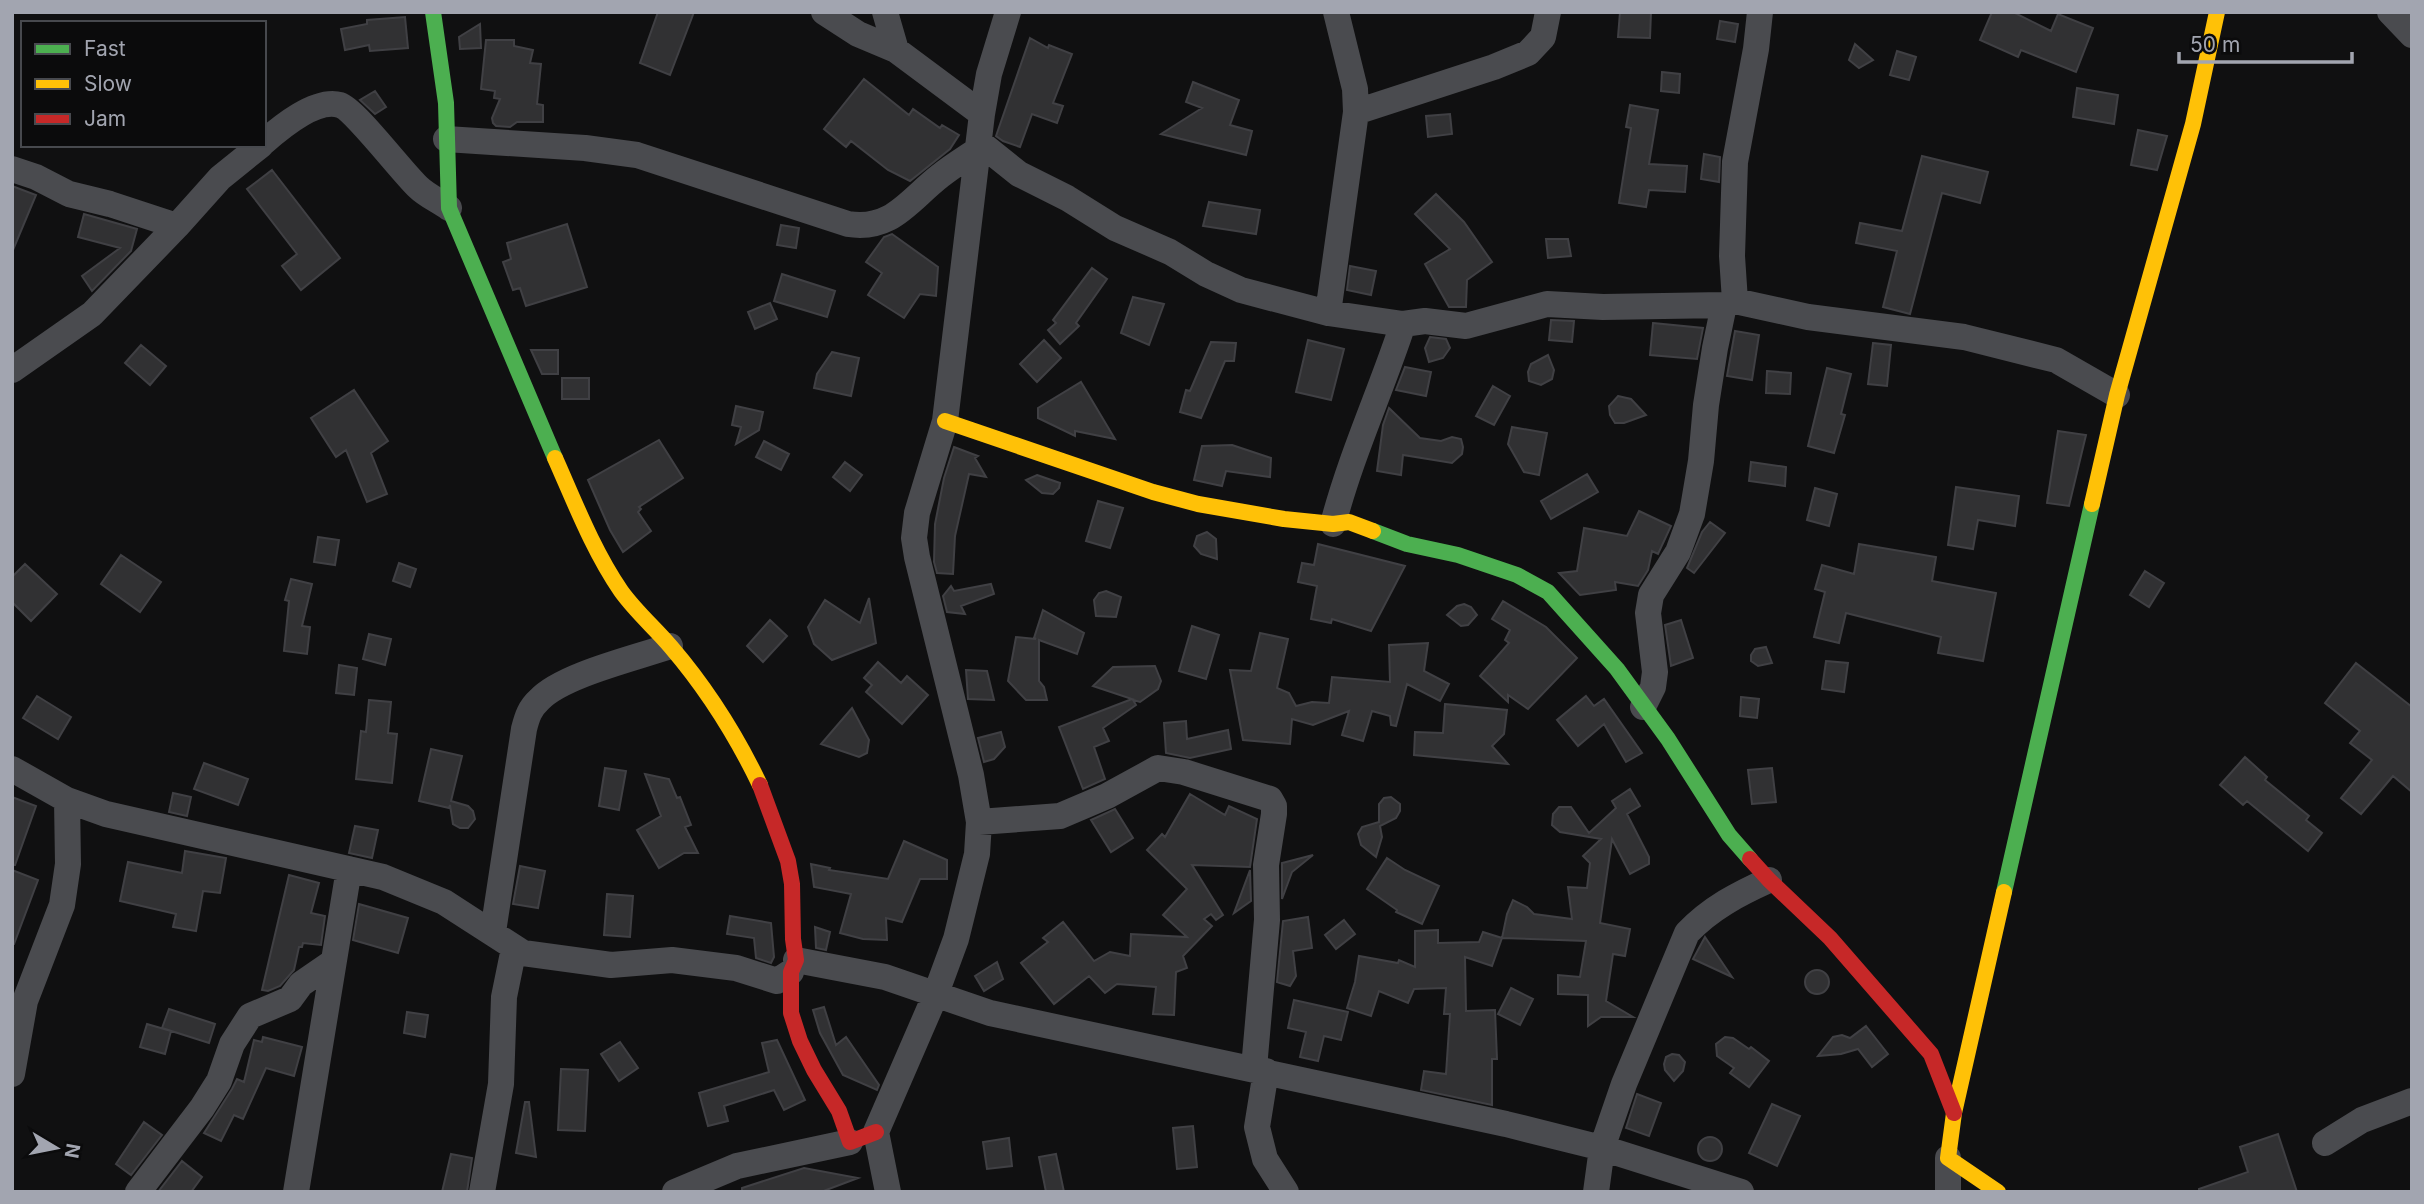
<svg xmlns="http://www.w3.org/2000/svg" width="2424" height="1204" font-family="Inter,sans-serif">
<style>
.building{fill:#313133;stroke:#404044;stroke-width:2}
.lines{fill:none;stroke-linecap:round;stroke-linejoin:round}
.street{stroke:#4a4b4f;stroke-width:26}
.fast{stroke:#4caf50;stroke-width:16}
.slow{stroke:#ffc107;stroke-width:16}
.jam{stroke:#c62828;stroke-width:16}
</style>
<rect width="100%" height="100%" fill="#101011"/>
<path class="building" d="M658 12H694L670 75 640 63Z
M1620 12H1651L1650 38 1618 37Z
M1992 12H2013L2051 31 2058 14 2093 28 2076 72 2021 50 2018 57 1980 40Z
M405 17 408 48 370 51 369 45 345 50 341 29 367 24V20Z
M1720 21 1738 24 1735 42 1717 39Z
M480 24 481 48 460 49 459 37Z
M1030 38 1048 48 1049 45 1072 54 1053 103 1063 106 1057 123 1032 114 1020 147 1003 141 996 136Z
M486 40H514V46L533 50 530 63 541 64 537 104 543 105V122H517L510 127 496 126 493 123 492 118 500 99 494 98 495 91 481 89Z
M1855 44 1873 60 1859 68 1849 60Z
M1897 51 1916 57 1909 80 1890 75Z
M1662 72 1680 74 1679 93 1661 91Z
M864 79 909 115 913 109 940 128 942 125 959 135 950 149 910 181 888 170 851 141 846 147 824 129Z
M1193 82 1239 100 1230 125 1252 131 1246 155 1161 134 1202 108 1186 102Z
M2077 88 2118 95 2114 124 2073 117Z
M375 91 386 107 375 114 360 100Z
M1630 105 1658 110 1649 164 1687 166 1685 192 1649 190 1646 207 1619 203 1631 128 1626 127Z
M1450 114 1452 134 1428 137 1426 116Z
M2138 130 2167 136 2157 170 2131 165Z
M1704 154 1720 157 1719 182 1701 179Z
M1922 156 1988 172 1980 203 1942 193 1910 314 1883 307 1897 251 1856 243 1860 223 1902 231Z
M272 170 340 258 301 290 282 266 297 254 247 189Z
M12 186 36 195 13 250H12Z
M1436 194 1464 222 1492 262 1467 280 1466 307H1449L1425 264 1450 249 1415 214Z
M1209 202 1260 210 1256 234 1203 226Z
M84 214 137 229 131 251 92 291 82 276 120 248 78 237Z
M567 224 587 287 526 306 520 288 513 290 503 262 511 259 507 243Z
M781 225 799 228 796 248 777 245Z
M892 234 938 267 936 296 920 294 904 318 868 295 882 273 866 262 884 237Z
M1546 239H1568L1571 256 1548 258Z
M1350 266 1376 271 1371 295 1347 290Z
M1092 268 1107 279 1076 323 1079 326 1060 344 1048 330 1056 323 1053 320Z
M782 274 835 291 827 317 774 301Z
M1133 297 1164 304 1149 345 1121 333Z
M770 303 777 319 755 329 748 312Z
M1551 320 1574 321 1572 342 1549 340Z
M1653 323 1703 328 1697 359 1650 355Z
M1735 331 1759 335 1752 380 1727 376Z
M1430 337 1446 339 1450 348 1443 358 1429 362 1425 348Z
M1044 340 1061 358 1037 382 1020 364Z
M1308 340 1344 349 1331 400 1296 392Z
M1211 342 1236 343 1234 361H1225L1201 418 1180 412 1186 390 1190 391Z
M1873 343 1891 345 1887 386 1868 384Z
M141 345 166 366 150 385 125 363Z
M531 350H558V374H542Z
M832 352 859 358 851 396 814 388 817 374Z
M1548 355 1554 370 1552 379 1541 385 1529 381 1528 372 1531 364Z
M1405 367 1431 372 1426 396 1396 390Z
M1827 368 1851 374 1841 414 1845 415 1834 453 1808 446Z
M1767 371 1791 373 1790 394 1766 393Z
M562 378H589V399H562Z
M1081 382 1115 439 1075 431V436L1038 418V408Z
M1493 386 1510 396 1494 425 1476 416Z
M354 390 388 441 371 453 387 494 367 502 346 450 336 457 311 418Z
M1618 396 1631 399 1646 415 1624 423H1615L1610 415 1609 406Z
M736 406 763 412 759 430 736 444 741 427 732 425Z
M1389 408 1420 438 1441 441 1452 437 1461 439 1463 447 1462 454 1452 463 1403 455 1401 475 1377 471 1383 425Z
M1512 427 1547 433 1539 475 1524 472 1508 444Z
M2058 431 2086 435 2069 506 2047 503Z
M659 440 683 478 639 507 641 509 638 512 651 531 623 552 610 530 588 480Z
M764 441 789 454 781 470 756 457Z
M1232 445 1271 458 1270 477 1226 471 1222 486 1194 480 1202 446Z
M954 447 978 456 975 458 986 477 969 474 955 536 953 574 937 573 934 562 935 524 944 478Z
M845 462 862 475 850 491 833 477Z
M1751 462 1786 467 1785 486 1749 481Z
M1587 474 1598 492 1551 519 1541 501Z
M1037 475 1060 483 1059 488 1053 494 1042 493 1026 480Z
M1956 487 2019 496 2015 526 1978 520 1973 549 1948 545Z
M1815 488 1837 494 1829 526 1807 520Z
M1098 501 1123 508 1110 548 1086 541Z
M1639 511 1671 526 1658 554 1652 551 1648 570 1638 586 1615 582 1616 590 1580 595 1559 573 1577 571 1584 528 1627 536Z
M1710 522 1725 533 1694 573 1687 568 1702 532Z
M1207 532 1216 539 1217 559 1201 554 1194 546 1197 536Z
M318 537 339 540 335 565 314 562Z
M1318 544 1405 566 1371 631 1332 619 1331 623 1311 619 1317 586 1298 582 1302 563 1314 565Z
M1859 544 1936 557 1932 581 1996 593 1983 661 1938 653 1941 637 1846 613 1839 643 1814 637 1825 592 1815 589 1822 565 1854 574Z
M121 555 161 582 140 612 101 584Z
M399 563 416 569 410 587 393 581Z
M25 564 57 594 31 621 12 602V577Z
M2145 571 2164 583 2149 607 2130 595Z
M291 579 312 584 302 626 310 627 307 654 284 651 289 601 285 600Z
M991 584 994 594 961 606 965 614 947 612 943 596 951 586 954 591Z
M1106 591 1121 597 1116 617 1096 616 1094 600 1099 593Z
M869 598 876 643 832 660 814 644 808 627 825 600 860 623Z
M1503 601 1546 627 1577 658 1528 709 1508 695V702L1480 676 1509 643 1505 640 1510 630 1492 619Z
M1464 604 1471 607 1477 615 1468 625 1461 626 1447 615 1457 606Z
M1043 610 1084 633 1077 654 1039 640V681L1044 687 1047 700H1026L1008 681 1016 637 1036 639 1034 638Z
M770 620 787 636 763 662 747 646Z
M1681 620 1693 658 1671 666 1665 625Z
M1192 626 1219 635 1206 679 1179 671Z
M1260 633 1288 639 1277 688 1289 693 1296 706 1312 702 1329 703 1332 677 1390 682 1389 645 1428 643 1424 671 1449 684 1440 701 1407 684 1396 726 1391 725 1390 716 1372 711 1363 741 1342 735 1349 711 1313 725 1292 719 1290 744 1243 740 1230 670 1251 671Z
M369 634 391 639 385 665 363 659Z
M1766 647 1772 663 1758 666 1751 661V655L1755 649Z
M1826 661 1848 663 1844 692 1822 689Z
M878 662 901 683 907 676 928 695 902 724 866 692 872 685 864 678Z
M2356 663 2412 707V792L2393 776 2361 814 2341 798 2372 760 2350 743 2360 731 2325 703Z
M339 665 357 668 354 695 336 693Z
M1155 666 1161 681 1158 689 1140 702 1133 700 1136 705 1103 728 1109 741 1094 747 1105 779 1083 789 1059 727 1132 699 1093 686 1113 667Z
M966 670 987 671 994 700 968 699Z
M37 696 71 717 58 739 23 718Z
M1586 696 1594 706 1604 699 1642 753 1626 762 1604 724 1578 746 1557 720Z
M1741 697 1759 699 1757 718 1740 716Z
M369 700 391 702 388 733 397 734 392 783 356 779 361 731 366 732Z
M1445 704 1507 710 1504 734 1492 746 1508 764 1414 755 1415 732 1443 733Z
M852 708 869 740 867 753 859 757 821 744Z
M1186 721 1187 739 1228 730 1231 749 1190 758 1166 753 1164 723Z
M1001 732 1005 747 994 759 984 762 978 738Z
M431 749 462 756 451 801 468 806 473 811 475 819 468 828H460L453 824 450 805 449 808 419 801Z
M2245 757 2267 777 2265 780 2309 816 2306 820 2322 833 2308 851 2247 801 2243 805 2220 785Z
M204 763 248 779 238 805 194 789Z
M605 768 626 771 619 810 599 806Z
M1772 768 1776 802 1752 804 1748 770Z
M645 774 669 779 677 798 680 797 691 825 685 827 698 853H684L659 868 637 830 661 816Z
M1630 789 1640 806 1627 814 1649 857V864L1630 874 1612 839 1600 923 1630 929 1625 956 1613 954 1606 1001 1633 1017H1601L1588 1026V995L1558 994V975L1580 977 1586 941 1502 938 1507 914 1513 900 1527 907 1534 914 1572 919 1568 887 1587 888 1590 863 1583 856 1601 839 1560 832 1552 825 1553 814 1559 807H1571L1589 833 1616 808 1612 801Z
M173 793 191 797 187 816 169 812Z
M1190 794 1225 815 1229 806 1257 819 1250 867 1192 865 1223 915 1216 920 1211 914 1204 919 1212 926 1183 956 1187 968 1176 972 1174 1015 1153 1014 1156 987 1117 984 1105 993 1089 976 1054 1004 1021 963 1048 942 1043 938 1063 922 1094 961 1110 952 1130 956 1131 934 1187 937 1163 915 1187 889 1147 850 1162 834 1165 837Z
M12 797 36 806 15 865H12Z
M1391 797 1400 804V811L1396 818 1380 826 1382 837 1376 857 1361 845 1358 834 1362 827 1379 822V804L1384 798Z
M1115 809 1133 838 1111 852 1091 820Z
M355 826 378 830 372 858 349 853Z
M904 841 947 860V879H920L902 922 886 918 887 940 863 939 840 933 851 894 814 887 811 864 830 868 829 870 888 879Z
M185 851 226 858 220 893 203 891 196 931 173 927 176 914 120 901 128 862 182 873Z
M1313 855 1292 872 1282 899V863Z
M1387 858 1405 870 1439 886 1422 924 1396 912 1397 910 1367 889Z
M520 866 545 871 538 908 513 904Z
M12 870 38 880 14 944H12Z
M1250 870 1251 901 1234 913Z
M289 875 319 883 311 913 325 916 321 945 303 943 302 947H299L294 970 280 986 268 991 262 990Z
M607 894 633 896 630 937 604 935Z
M359 904 408 918 398 953 353 940Z
M730 916 771 923 774 957 771 963 756 958 754 938 727 934Z
M1308 917 1312 948 1293 951 1296 976 1290 986 1280 983 1277 982 1283 921Z
M1344 920 1355 934 1336 949 1325 935Z
M815 927 830 932 826 950 816 948Z
M1438 930V943L1479 942 1483 932 1502 938 1492 966 1465 957 1466 1011 1495 1010 1497 1059H1492V1105L1421 1090 1424 1071 1446 1074 1450 1014H1444L1446 988 1414 989 1408 1003 1379 991 1371 1016 1347 1008 1355 982 1359 956 1398 963 1399 960 1415 967V931Z
M1705 937 1732 977 1693 959Z
M997 962 1003 979 984 991 975 976Z
M1805 982a12 12 0 1 1 24 0a12 12 0 1 1-24 0Z
M1511 988 1533 999 1520 1025 1498 1014Z
M1294 1000 1348 1012 1341 1040 1324 1036 1318 1061 1300 1057 1306 1032 1288 1028Z
M824 1007 836 1045 846 1037 879 1085 877 1090 843 1075 820 1033 813 1010Z
M169 1009 215 1024 209 1043 162 1028Z
M407 1012 428 1015 425 1037 404 1033Z
M147 1024 171 1031 165 1054 140 1047Z
M1866 1026 1888 1054 1872 1067 1858 1049 1841 1054 1818 1056 1833 1037 1842 1035 1850 1038Z
M263 1037 302 1047 294 1076 266 1068 243 1119 234 1115 221 1141 204 1133 232 1089 237 1079 244 1082 254 1040 262 1042Z
M1725 1037 1733 1038 1749 1049 1751 1047 1769 1061 1749 1087 1730 1073 1734 1068 1717 1056 1716 1044Z
M777 1040 805 1100 784 1110 774 1090 724 1106 728 1121 708 1126 699 1093 769 1072 762 1043Z
M620 1042 638 1068 619 1081 601 1054Z
M1672 1054 1679 1055 1685 1062 1683 1071 1674 1081 1665 1070 1664 1064 1666 1057Z
M561 1069 588 1070 585 1131 558 1130Z
M1637 1094 1661 1103 1649 1136 1626 1128Z
M525 1102H529L536 1157 516 1153Z
M1772 1104 1800 1116 1777 1166 1749 1153Z
M144 1122 162 1135 131 1175 116 1164Z
M1193 1126 1197 1167 1177 1169 1173 1128Z
M2278 1134 2297 1192H2199V1189L2248 1172 2240 1147Z
M1698 1149a12 12 0 1 1 24 0a12 12 0 1 1-24 0Z
M1009 1138 1012 1166 987 1169 983 1142Z
M451 1154 472 1158 467 1192H442Z
M1056 1154 1064 1192H1046L1039 1157Z
M182 1161 202 1177 191 1192H158Z
M804 1168 858 1178 821 1192H742V1188Z"/>
<g class="lines">
<path class="street" d="M824 12 858 34 896 50 982 114
M885 12 896 50
M2390 12 2412 35
M1356 112 1494 67 1528 53 1543 37 1548 12
M446 139 585 148 637 155 848 224C892 231 909 200 940 176 951 167 964 159 976 151
M264 142C280 128 316 98 340 105 354 109 402 172 418 187 426 195 439 201 449 208
M979 142 1019 174 1067 198 1115 228 1170 252 1206 274 1241 290 1328 313 1403 324 1425 321 1466 326 1547 304 1603 307 1724 305 1735 301 1808 317 1964 337 2056 360 2117 395
M12 169 36 177 69 194 110 204 177 226 220 178 261 145
M1735 301 1732 256 1735 162 1756 49 1760 12
M1328 313 1356 112 1355 89 1336 12
M12 370 92 314 177 226
M1333 524C1351 455 1381 391 1403 324
M1643 707 1653 687 1655 672 1648 613 1651 595 1678 552 1692 514 1701 461 1706 405 1715 348 1724 305
M12 769 67 800 106 814 383 877 444 902 523 953 611 965 672 960 736 968 777 981 791 972
M979 822 1060 816 1107 796 1158 768 1184 772 1270 799 1274 806V814L1266 865 1267 920 1254 1068
M493 932 524 729C527 717 530 708 539 700 562 675 636 658 670 646
M796 960 885 977 990 1013 1506 1124 1602 1148 1741 1192
M1266 1071 1257 1127 1265 1159 1286 1192
M12 1074 25 1001 62 905 68 864 67 800
M2325 1143 2362 1120 2412 1101
M138 1192 202 1108 219 1081 232 1044 250 1016 290 999 301 984 333 962
M296 1192 349 869
M482 1192 501 1084 504 997 514 948
M675 1192 737 1166 850 1142
M888 1192 876 1132 935 996 956 939 977 854 979 822 971 775 917 557 914 538 917 513 945 421 982 114 989 74 1008 12
M1596 1192 1602 1148 1624 1084 1687 933C1711 908 1738 894 1769 880
M1948 1192V1158"/>
<path class="fast" d="M433 12 446 103 449 208 555 458
M1373 531 1407 544 1458 555 1517 575 1548 592 1617 669 1668 739 1729 835 1750 859
M2004 892 2092 504"/>
<path class="slow" d="M945 421 1153 492 1198 504 1284 519 1333 524 1349 522 1373 531
M555 458C575 503 593 550 621 591 636 612 655 628 671 647 707 689 736 735 760 785
M2092 504 2117 395 2193 124 2217 12
M1998 1192 1948 1158 1954 1113 2004 892"/>
<path class="jam" d="M760 785 788 861 792 884 793 939 796 960 791 972V1013L800 1041 814 1070 839 1111 850 1142 876 1132
M1750 859 1769 880 1830 938 1931 1054 1954 1113"/>
</g>
<rect width="2424" height="1204" fill="none" stroke="#a2a5b0" stroke-width="28"/>
<rect x="21" y="21" width="245" height="126" fill="#0b0b0c" stroke="#47494e" stroke-width="2"/>
<rect x="35" y="44" width="35" height="10" fill="#4caf50" stroke="#47494e" stroke-width="2"/>
<text x="84" y="56" font-size="21" fill="#a2a5b0">Fast</text>
<rect x="35" y="79" width="35" height="10" fill="#ffc107" stroke="#47494e" stroke-width="2"/>
<text x="84" y="91" font-size="21" fill="#a2a5b0">Slow</text>
<rect x="35" y="114" width="35" height="10" fill="#c62828" stroke="#47494e" stroke-width="2"/>
<text x="84" y="126" font-size="21" fill="#a2a5b0">Jam</text>
<g transform="translate(56 1148) rotate(100)" stroke="#0b0b0c" stroke-width="5" paint-order="stroke">
<path d="M0-5L12 26L0 18L-12 26Z" fill="#a2a5b0"/>
<text y="-10" font-size="19" font-weight="bold" text-anchor="middle" fill="#a2a5b0">N</text>
</g>
<path d="M2179 52v10h173v-10" fill="none" stroke="#a2a5b0" stroke-width="3.5"/>
<text x="2190" y="52" font-size="21" fill="#a2a5b0" stroke="#0b0b0c" stroke-width="5" paint-order="stroke">50 m</text>
</svg>
